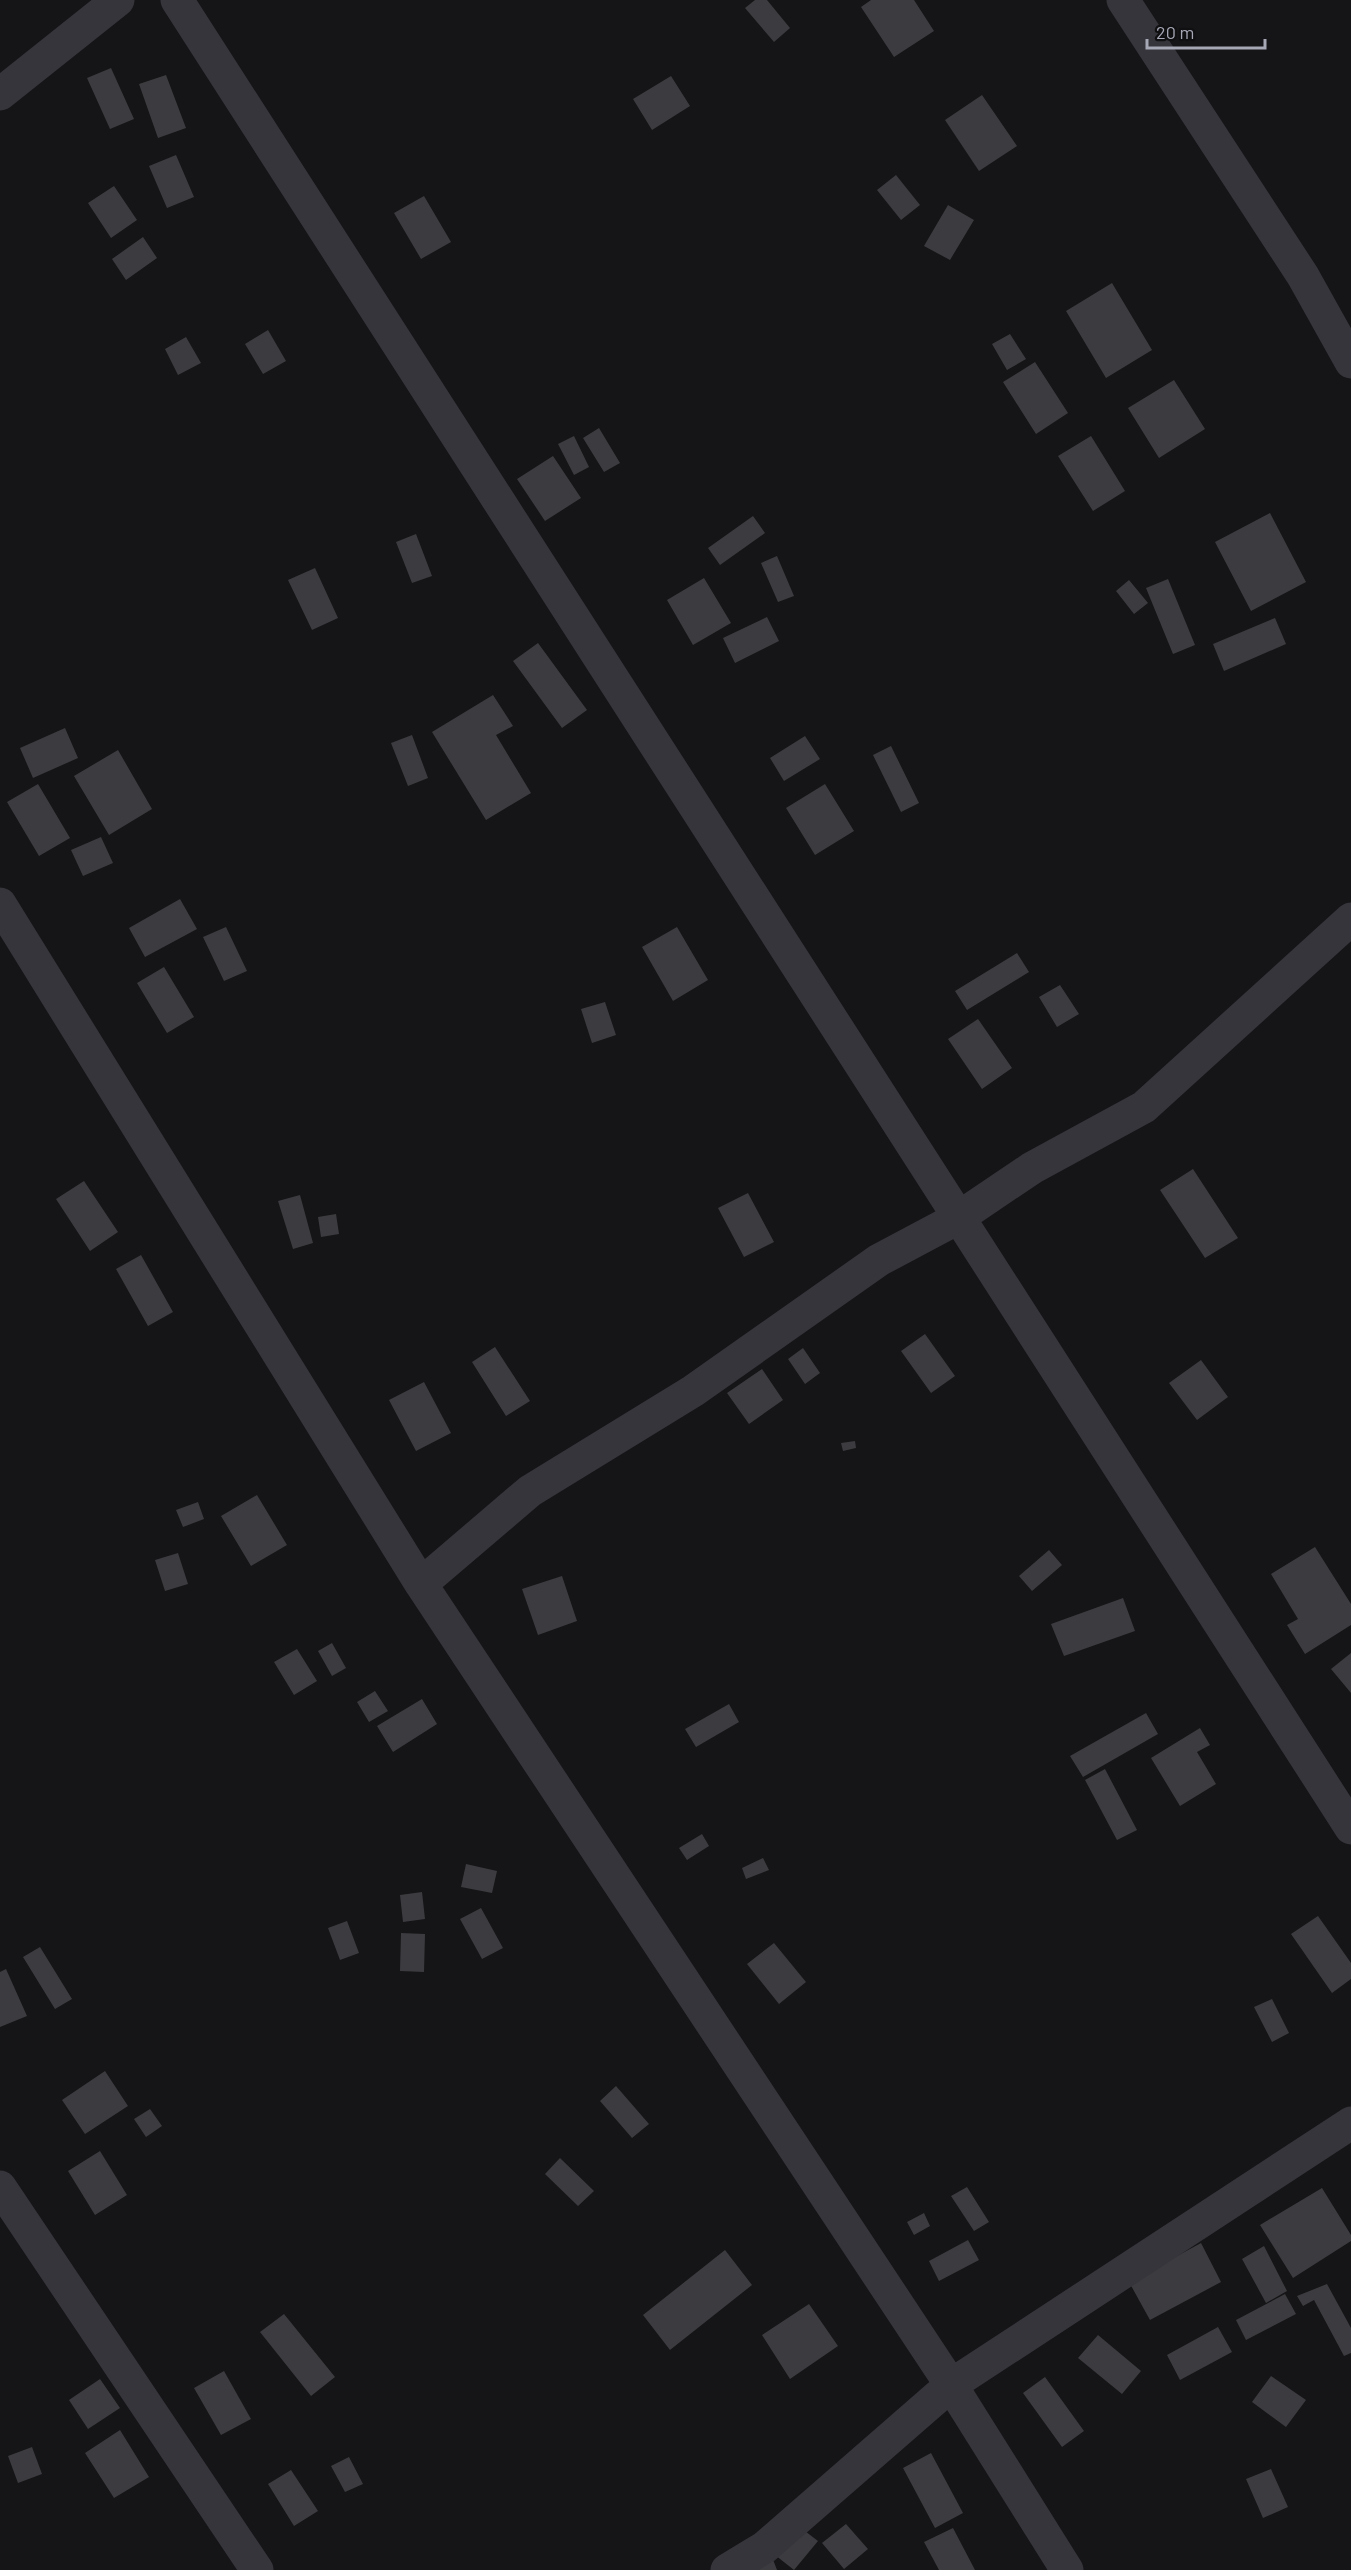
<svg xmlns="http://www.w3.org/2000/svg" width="1351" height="2570" font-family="Barlow,sans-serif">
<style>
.building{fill:#3c3c40}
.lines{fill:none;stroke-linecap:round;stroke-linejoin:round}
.minor{stroke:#36353b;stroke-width:33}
</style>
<rect width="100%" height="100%" fill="#151416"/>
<path class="building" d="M755 0H767L790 28 774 42 745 8Z
M871 0H914L934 31 894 57 861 7Z
M111 68 134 119 110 129 87 78Z
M166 75 186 128 158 138 139 84Z
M671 76 690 106 652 130 633 99Z
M982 95 1017 146 979 171 945 120Z
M176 155 194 197 167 208 149 166Z
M896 175 920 205 901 220 877 190Z
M114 186 137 220 111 238 88 203Z
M424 196 451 242 421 259 394 213Z
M948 205 974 220 950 260 924 246Z
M143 237 157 258 126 280 112 259Z
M1112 283 1152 350 1106 378 1066 311Z
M268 330 286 361 263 374 245 344Z
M1010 334 1026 359 1007 370 992 344Z
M186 337 201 363 178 375 165 349Z
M1035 362 1068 413 1036 434 1003 382Z
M1174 380 1205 429 1159 458 1128 408Z
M599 428 620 463 604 472 583 438Z
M574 436 589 467 574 475 558 444Z
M1091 436 1125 491 1093 511 1058 456Z
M553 456 581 498 545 521 517 479Z
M1270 513 1306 582 1251 611 1215 542Z
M753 516 765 533 720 565 708 548Z
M416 534 432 576 412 583 396 542Z
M777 556 794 596 778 602 761 563Z
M315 568 338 618 312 630 288 580Z
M704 578 731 623 693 645 667 600Z
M1168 579 1195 645 1173 654 1146 588Z
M1129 580 1148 603 1134 614 1116 591Z
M767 617 779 641 735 663 723 638Z
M1275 618 1286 644 1224 671 1213 644Z
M538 643 587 710 562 728 513 661Z
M493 695 513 726 496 735 531 793 486 820 432 732Z
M65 728 78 758 33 778 20 748Z
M412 735 428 778 408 786 391 743Z
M805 736 820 759 784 781 770 758Z
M891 746 919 803 901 812 873 755Z
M118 750 152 809 109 835 74 776Z
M38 784 70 838 39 856 7 802Z
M825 784 854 831 815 855 786 808Z
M101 837 113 863 83 876 71 850Z
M180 899 197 929 145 957 129 928Z
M226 927 247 971 224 981 203 937Z
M677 927 708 980 673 1001 642 947Z
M1017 953 1029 972 967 1010 955 991Z
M164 967 194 1017 167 1033 137 983Z
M1060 985 1079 1014 1057 1027 1039 997Z
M605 1002 616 1035 592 1043 581 1009Z
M978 1019 1012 1068 982 1089 948 1039Z
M1193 1169 1238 1238 1205 1258 1160 1190Z
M84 1181 118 1232 90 1251 56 1199Z
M748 1193 774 1242 744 1257 718 1208Z
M300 1195 313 1243 293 1249 278 1201Z
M336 1214 339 1234 321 1237 318 1217Z
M141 1255 173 1312 148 1326 116 1269Z
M925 1334 955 1376 931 1393 901 1351Z
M495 1347 530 1401 506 1416 472 1362Z
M803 1348 820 1373 805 1384 788 1359Z
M1201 1360 1228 1397 1197 1420 1169 1383Z
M762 1369 783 1400 749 1424 727 1393Z
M424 1382 451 1433 416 1451 389 1400Z
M855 1441 856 1448 843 1451 841 1443Z
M257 1495 287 1545 251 1566 221 1516Z
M198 1502 204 1519 183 1527 176 1510Z
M1315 1547 1351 1604V1625L1305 1654 1287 1625 1298 1619 1271 1574Z
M1049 1550 1062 1565 1032 1591 1019 1576Z
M178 1553 188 1584 165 1591 155 1560Z
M562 1576 577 1621 538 1635 522 1589Z
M1123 1598 1135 1631 1064 1656 1051 1624Z
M332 1643 346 1668 332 1676 318 1651Z
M297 1649 317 1681 294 1695 274 1662Z
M1351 1653V1693L1331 1669Z
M375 1691 388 1711 369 1722 357 1702Z
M422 1699 437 1724 393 1752 377 1726Z
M729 1704 739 1722 696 1747 685 1729Z
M1146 1713 1158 1734 1083 1777 1070 1756Z
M1200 1728 1210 1745 1197 1752 1216 1784 1180 1806 1151 1758Z
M1105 1769 1137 1830 1117 1840 1085 1780Z
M702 1834 709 1846 687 1860 679 1848Z
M763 1858 769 1870 746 1879 742 1868Z
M466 1864 497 1871 492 1893 461 1887Z
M422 1892 425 1919 403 1922 400 1895Z
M481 1908 503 1948 482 1959 460 1919Z
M1318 1916 1351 1963V1979L1332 1993 1291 1934Z
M347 1921 359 1953 340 1960 328 1928Z
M401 1933 425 1934 424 1972 400 1971Z
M774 1943 806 1982 779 2004 747 1964Z
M40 1947 72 1999 55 2009 23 1957Z
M6 1969 27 2016 0 2027V1972Z
M1272 1999 1289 2033 1272 2042 1254 2007Z
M105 2071 128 2106 85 2134 62 2100Z
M616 2086 649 2124 632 2138 600 2101Z
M150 2109 162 2126 146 2137 134 2119Z
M100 2151 127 2195 95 2215 68 2171Z
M560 2158 594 2191 578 2206 545 2174Z
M967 2187 989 2222 974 2231 951 2196Z
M1322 2188 1351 2235V2241L1293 2278 1260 2225Z
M924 2213 930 2226 914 2235 907 2222Z
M968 2240 979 2260 939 2281 929 2261Z
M1201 2243 1221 2282 1150 2320 1129 2282Z
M1264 2246 1287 2291 1266 2303 1242 2259Z
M725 2250 752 2285 670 2350 643 2315Z
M1327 2284 1351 2328V2353L1344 2356 1314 2300 1303 2306 1297 2296Z
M1285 2294 1296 2314 1246 2340 1236 2320Z
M809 2304 838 2346 790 2379 762 2335Z
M284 2314 335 2377 311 2396 260 2332Z
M1218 2327 1232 2352 1180 2380 1167 2355Z
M1098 2335 1141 2371 1122 2394 1078 2358Z
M224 2371 251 2419 221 2435 194 2388Z
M1271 2376 1306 2400 1286 2427 1252 2402Z
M1045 2377 1084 2431 1062 2447 1023 2393Z
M100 2379 120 2408 88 2429 69 2400Z
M120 2430 149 2477 114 2498 85 2453Z
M32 2447 42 2474 18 2483 8 2456Z
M931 2453 963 2513 935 2528 903 2468Z
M349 2457 363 2484 345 2492 331 2466Z
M1271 2469 1288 2507 1263 2518 1246 2479Z
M291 2470 318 2511 294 2526 268 2484Z
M846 2524 868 2549 844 2569 822 2543Z
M797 2525 818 2541 794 2570 775 2555Z
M953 2528 975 2570H939L924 2542Z
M772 2557 777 2570H740Z"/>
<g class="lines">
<path class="minor" d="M177 0 1351 1828
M1123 0 1303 276 1351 362
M0 94 118 0
M0 904 421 1584 951 2385 1067 2570
M421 1584 530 1491 693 1391 879 1260 958 1218 1032 1168 1144 1107 1351 919
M0 2187 257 2570
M727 2570 765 2547 951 2385 1351 2123"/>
</g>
<path d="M1147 39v9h118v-9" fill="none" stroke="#a6a8b6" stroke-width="3"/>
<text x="1156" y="39" font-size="18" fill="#a6a8b6" stroke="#100f11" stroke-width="4.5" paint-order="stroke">20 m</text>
</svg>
